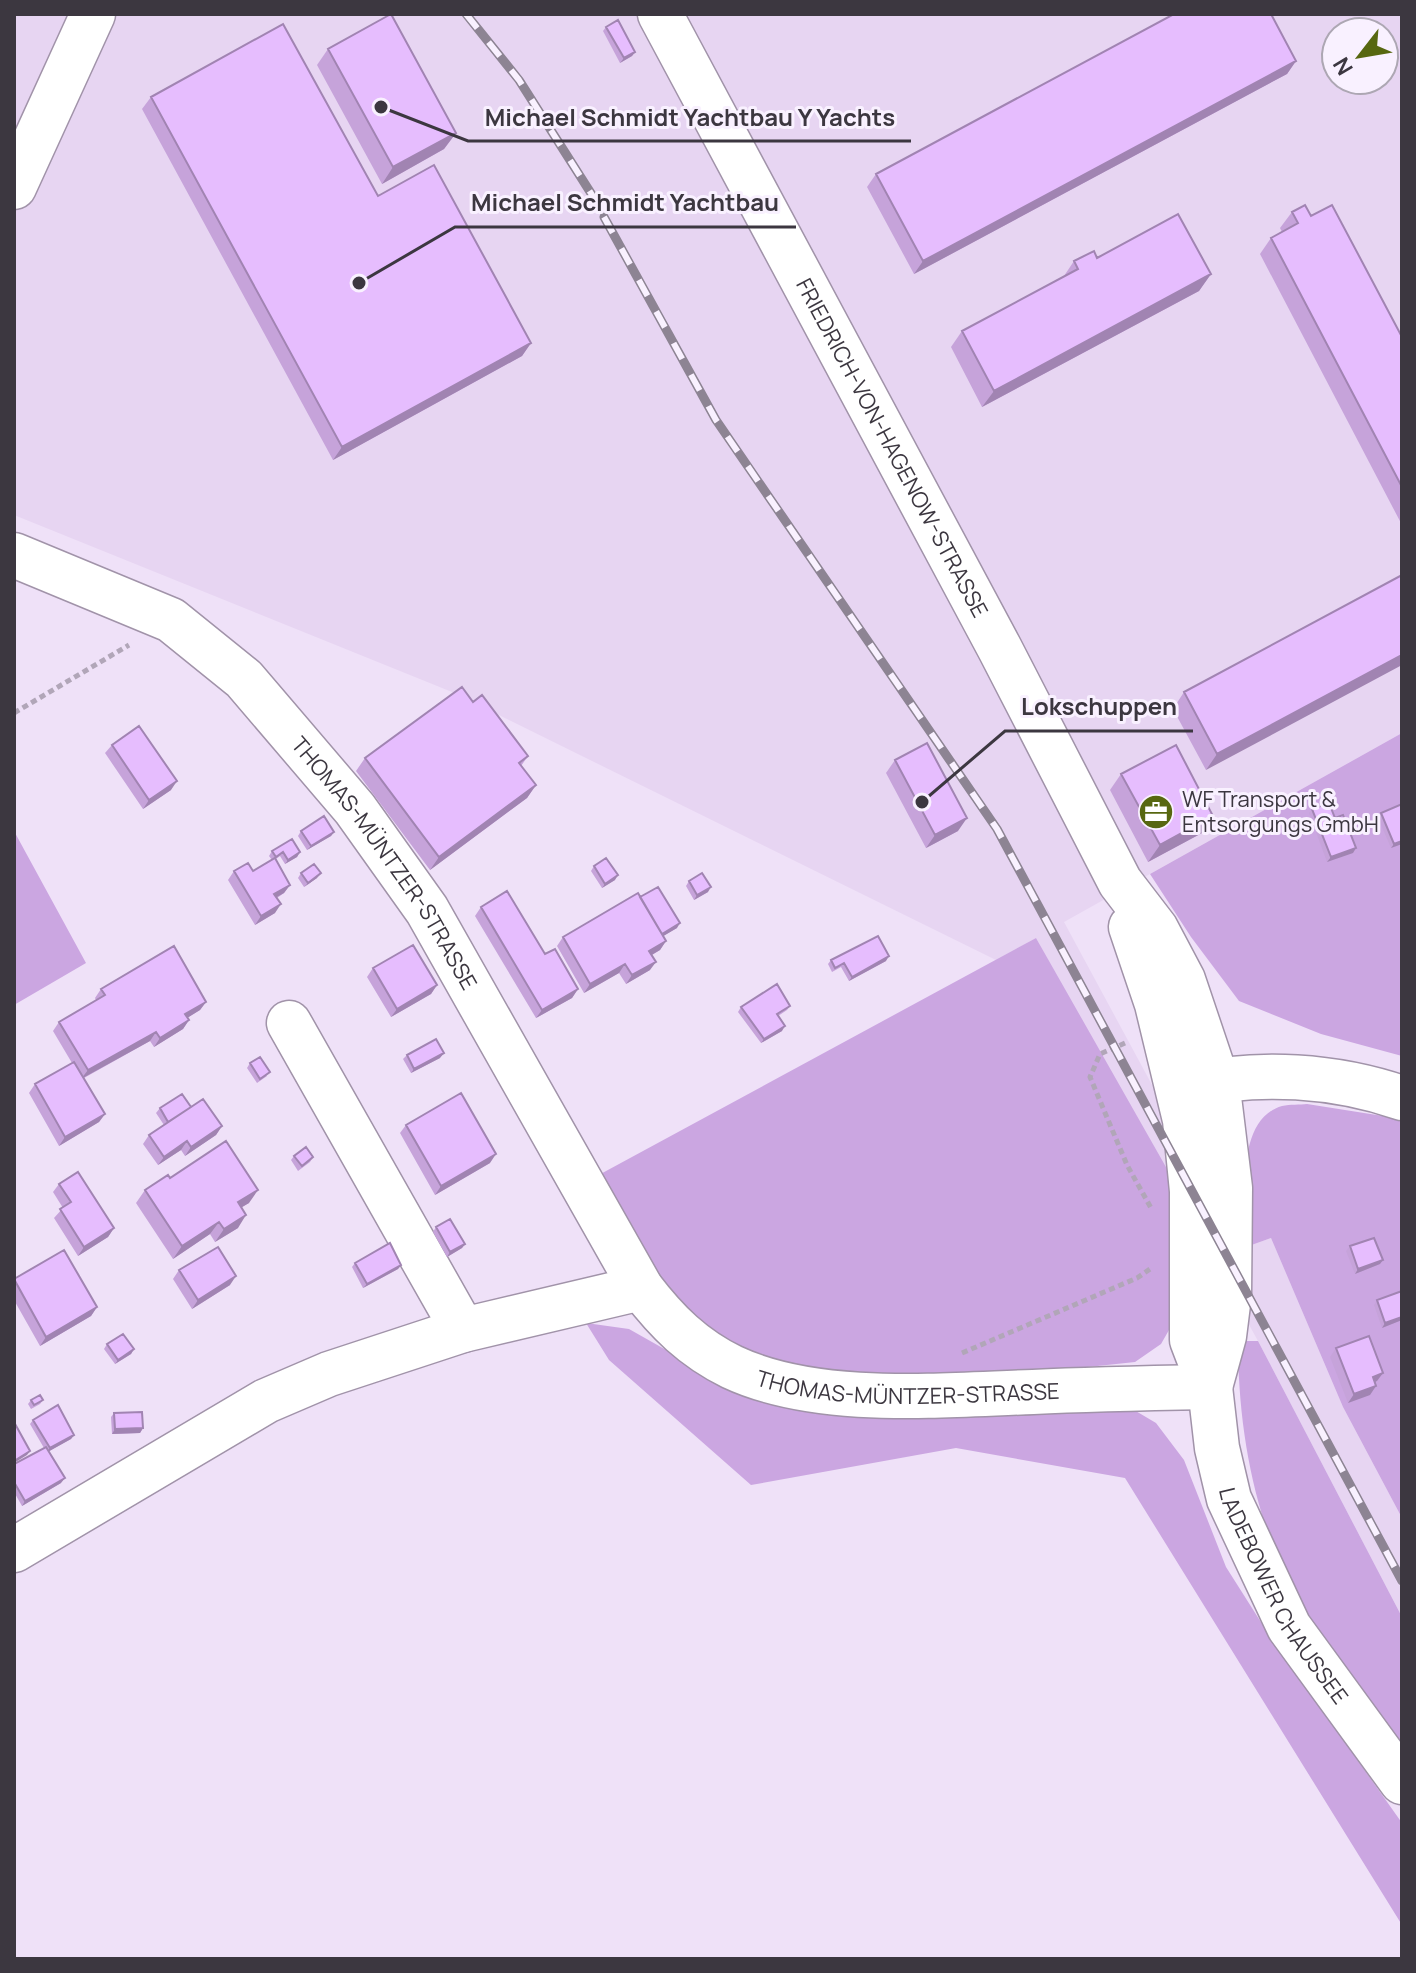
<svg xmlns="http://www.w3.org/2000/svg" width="1416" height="1973" font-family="Manrope,sans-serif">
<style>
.built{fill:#e7d5f2;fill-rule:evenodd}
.green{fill:#cba6e1}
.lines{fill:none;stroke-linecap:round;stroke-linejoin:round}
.minor-casing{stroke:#a193a9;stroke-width:47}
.path{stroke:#b1a6b8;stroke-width:5;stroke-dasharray:6 4;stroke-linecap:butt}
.minor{stroke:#fff;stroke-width:44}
.rail-casing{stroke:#8d8493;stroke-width:9}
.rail{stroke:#f9f1ff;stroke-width:6;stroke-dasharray:18;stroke-linecap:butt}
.wall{fill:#c6a3da}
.shaded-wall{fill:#a184b2}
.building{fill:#e6bdfe;stroke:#a184b2;stroke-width:2}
.labels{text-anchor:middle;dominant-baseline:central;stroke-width:6;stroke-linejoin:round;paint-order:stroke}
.street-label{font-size:22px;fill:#3c3740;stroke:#f9f1ff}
.poi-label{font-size:22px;fill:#3c3740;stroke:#f9f1ff;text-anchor:start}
.leader{fill:none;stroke:#3c3740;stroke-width:3}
.callout-dot{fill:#3c3740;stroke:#f9f1ff;stroke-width:3}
.callout-label{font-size:24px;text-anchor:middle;font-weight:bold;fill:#3c3740;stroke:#f9f1ff;stroke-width:6;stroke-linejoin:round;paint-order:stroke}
</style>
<rect width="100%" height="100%" fill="#efe1f8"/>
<path class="built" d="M14 14H1402V733L1064 922 1178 1133 1246 1247 1271 1238 1343 1407 1402 1518V1617L1258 1341 1036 938 996 960 452 692 14 515ZM1336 32H1384V80H1336Z"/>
<path class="green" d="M1402 733V1056L1321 1034 1239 1001 1191 937 1150 874Z
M14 831 86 963 14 1005Z
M1036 938 1179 1190 1181 1309 1161 1344 1135 1362 1069 1369 855 1378 796 1368 730 1345 685 1309 653 1268 595 1177Z
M1307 1104 1402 1119V1518L1343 1407 1271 1238 1246 1247C1246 1208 1233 1120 1282 1106 1290 1104 1300 1105 1307 1104Z
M586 1323 629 1329 675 1355 1129 1407 1156 1423 1184 1460 1226 1567 1271 1638 1402 1823V1925L1125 1478 956 1448 751 1485 609 1360Z
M1238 1341H1258L1402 1617V1749C1370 1705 1333 1662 1306 1616 1257 1533 1238 1436 1238 1341Z"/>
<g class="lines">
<g class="minor-casing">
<g id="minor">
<path id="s1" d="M660 14 1000 649 1120 882 1156 929 1183 980 1217 1081 1230 1188 1229 1296 1224 1336 1210 1387"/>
<path d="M14 187 93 14"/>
<path id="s2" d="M14 555 171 620 244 679 355 809 427 910 641 1288C667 1322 693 1348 732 1367 817 1407 941 1395 1033 1392 1092 1389 1151 1388 1210 1387"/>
<path id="s3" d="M1131 927 1157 1004 1185 1120 1192 1191V1340L1210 1387 1217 1448 1229 1499 1289 1627 1402 1782"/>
<path d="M289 1023 463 1330"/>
<path d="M1189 1086C1259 1070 1335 1075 1402 1098"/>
<path d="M14 1550 266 1401 329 1374 463 1330 641 1288"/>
</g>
</g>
<path class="path" d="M14 713 129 645
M1125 1043 1100 1054 1090 1077 1127 1165 1151 1208
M962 1353 1137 1278 1153 1267"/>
<use href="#minor" class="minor"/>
<g class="rail-casing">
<path id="rail" d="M466 14 519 80 594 198
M604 217 716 420 997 829 1402 1581"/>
</g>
<use href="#rail" class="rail"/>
</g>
<path class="wall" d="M606 27 635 52 632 56 620 63 603 31Z
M328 49 456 133 444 149 382 184 317 65Z
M1296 61 1287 74 914 274 867 187 876 174Z
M151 97 378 196 531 343 522 356 333 460 142 109Z
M1292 212 1311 216 1402 337V525L1260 254 1271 238 1282 232 1280 228Z
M1097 258 1211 274 1199 291 982 407 951 347 962 331 1064 276 1074 261Z
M1402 575 1206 770 1173 709 1184 692Z
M473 702 528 756 521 766 536 785 527 798 430 870 356 771 365 758Z
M112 745 171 790 143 809 105 753Z
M895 760 958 831 926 848 886 773Z
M1121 774 1213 816 1202 833 1148 862 1110 790Z
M1402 804V844L1391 848 1378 818 1381 813Z
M1312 809 1335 818 1356 848 1353 853 1327 862 1309 813Z
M301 831 334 832 331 836 307 850 298 836Z
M272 851 300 852 297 857 285 864 280 856 276 859 290 885 284 893 277 898 275 913 255 925 228 880 234 871H253L272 860 269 856Z
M594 866 615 880 602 888 591 871Z
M301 873 317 878 304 887 298 878Z
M689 881 708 892 694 900 686 886Z
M640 897 677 928 663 936 666 941 660 950 652 955 650 970 626 984 619 973 584 993 557 946 563 937Z
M481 907 545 954 578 989 572 998 536 1018 475 916Z
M831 960 886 961 849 981 841 967 832 972 828 964Z
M373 968 437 985 431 994 391 1017 367 977Z
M101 989 206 1002 200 1010 187 1018 189 1020 183 1029 154 1047 150 1041 84 1078 105 1114 99 1122 59 1146 29 1093 35 1084 72 1063 53 1031 59 1022 96 1000 95 998Z
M790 1006 787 1010 778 1016 782 1031 761 1043 738 1012 741 1007Z
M407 1055 440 1058 411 1073 403 1059Z
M250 1063 267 1076 257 1083 247 1068Z
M191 1107 222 1126 216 1135 185 1156 181 1150 158 1165 143 1144 149 1135 164 1125 156 1113 160 1108Z
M406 1125 490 1163 435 1195 400 1133Z
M294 1156 313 1157 310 1162 298 1171 291 1160Z
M170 1178 249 1203 241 1207 238 1228 215 1242 210 1234 173 1259 136 1203 145 1190Z
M59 1184 114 1228 108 1237 78 1256 54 1218 63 1208 53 1192Z
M436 1227 465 1244 462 1248 447 1257 433 1232Z
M1350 1246 1380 1264 1355 1274 1346 1251Z
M355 1263 401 1265 398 1269 363 1288 352 1267Z
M179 1270 230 1285 192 1309 173 1279Z
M14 1279 97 1307 91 1316 40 1346 14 1300Z
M1402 1291V1320L1382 1328 1374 1305 1377 1300Z
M107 1344 134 1349 131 1354 115 1364 104 1349Z
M1336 1348 1383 1373 1377 1381 1375 1382 1376 1386 1370 1395 1348 1403 1330 1357Z
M31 1400H43L40 1404 31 1409 28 1404Z
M114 1413 143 1428 140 1433 112 1434 111 1417Z
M33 1420 74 1435 71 1439 49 1451 61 1483 22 1506 14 1492V1464L44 1448 30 1424Z"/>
<path class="shaded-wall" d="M635 52 632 56 620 63 624 58Z
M1296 61 1287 74 914 274 923 261Z
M456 133 444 149 382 184 393 167Z
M1211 274 1199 291 982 407 994 391Z
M531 343 522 356 333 460 342 447Z
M1402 655V665L1206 770 1217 754Z
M177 781 171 790 143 809 149 800Z
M536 785 527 798 430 870 439 857Z
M1213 816 1202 833 1148 862 1160 845Z
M967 818 958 831 926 848 935 835Z
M334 832 331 836 307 850 311 846Z
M1402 841V844L1391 848 1394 844Z
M1356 848 1353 853 1327 862 1331 857Z
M300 852 297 857 285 864 288 860Z
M321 873 317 878 304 887 308 883Z
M618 875 615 880 602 888 605 884Z
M290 885 284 893 268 902 274 894Z
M711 887 708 892 694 900 697 895Z
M281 904 275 913 255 925 261 916Z
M680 923 677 928 655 941 658 936Z
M666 941 660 950 643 960 649 951Z
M889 956 886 961 849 981 852 977Z
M656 962 650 970 626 984 632 975Z
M625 964 619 973 584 993 590 984Z
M437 985 431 994 391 1017 397 1009Z
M578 989 572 998 536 1018 542 1010Z
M206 1002 200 1010 179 1023 185 1014Z
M189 1020 183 1029 154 1047 160 1038Z
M785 1026 782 1031 761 1043 764 1039Z
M156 1032 150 1041 81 1079 88 1070Z
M444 1053 440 1058 411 1073 414 1069Z
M105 1114 99 1122 59 1146 65 1137Z
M222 1126 216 1135 185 1156 191 1147Z
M187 1141 181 1150 158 1165 164 1157Z
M496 1154 490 1163 435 1195 441 1186Z
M258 1190 249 1203 229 1215 238 1202Z
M246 1215 238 1228 215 1242 224 1229Z
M219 1222 210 1234 173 1259 182 1246Z
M114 1228 108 1237 78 1256 84 1247Z
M465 1244 462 1248 447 1257 450 1252Z
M1383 1260 1380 1264 1355 1274 1358 1269Z
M401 1265 398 1269 363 1288 367 1284Z
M236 1276 230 1285 192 1309 198 1300Z
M97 1307 91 1316 40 1346 46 1337Z
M1402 1317V1320L1382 1328 1385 1323Z
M134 1349 131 1354 115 1364 118 1360Z
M1383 1373 1377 1381 1367 1386 1373 1377Z
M1376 1386 1370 1395 1348 1403 1354 1394Z
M143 1428 140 1433 112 1434 115 1429Z
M74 1435 71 1439 46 1453 50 1448Z
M30 1451 27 1455 14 1463V1461Z
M65 1478 61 1483 22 1506 25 1501Z"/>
<path class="building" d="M391 14 456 133 393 167 328 49Z
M1174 14H1271L1296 61 923 261 876 174Z
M618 20 635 52 624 58 606 27Z
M283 24 378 196 434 165 531 343 342 447 151 97Z
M1305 205 1311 216 1332 205 1402 337V487L1271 238 1298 223 1292 212Z
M1178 214 1211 274 994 391 962 331 1078 269 1074 261 1094 251 1097 258Z
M1402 575V655L1217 754 1184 692Z
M462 687 473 702 482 695 528 756 519 763 536 785 439 857 365 758Z
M139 726 177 781 149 800 112 745Z
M927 743 967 818 935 835 895 760Z
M1176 745 1213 816 1160 845 1121 774Z
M1329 803 1335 818 1343 815 1356 848 1331 857 1312 809Z
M1402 804V841L1394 844 1381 813Z
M324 816 334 832 311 846 301 831Z
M292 839 300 852 288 860 283 852 276 857 272 851Z
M275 858 290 885 274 894 281 904 261 916 234 871 248 863 253 871Z
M606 858 618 875 605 884 594 866Z
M314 864 321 873 308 883 301 873Z
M702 873 711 887 697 895 689 881Z
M658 887 680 923 662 934 640 897Z
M507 891 545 954 555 949 578 989 542 1010 481 907Z
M638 893 666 941 649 951 656 962 632 975 625 964 590 984 563 937Z
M878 936 889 956 852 977 844 963 835 968 831 960Z
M413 945 437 985 397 1009 373 968Z
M174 946 206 1002 185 1014 189 1020 160 1038 156 1032 88 1070 59 1022 105 995 101 989Z
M777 984 790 1006 777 1014 785 1026 764 1039 741 1007Z
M436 1039 444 1053 414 1069 407 1055Z
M260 1057 270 1072 260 1079 250 1063Z
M74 1062 105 1114 65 1137 35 1084Z
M461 1093 496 1154 441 1186 406 1125Z
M182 1094 191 1107 168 1122 160 1108Z
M203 1099 222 1126 191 1147 187 1141 164 1157 149 1135Z
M226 1141 258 1190 238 1202 246 1215 224 1229 219 1222 182 1246 145 1190 168 1175 170 1178Z
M306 1147 313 1157 302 1166 294 1156Z
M78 1172 114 1228 84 1247 60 1209 71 1202 59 1184Z
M450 1219 465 1244 450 1252 436 1227Z
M1374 1238 1383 1260 1358 1269 1350 1246Z
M390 1243 401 1265 367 1284 355 1263Z
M218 1247 236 1276 198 1300 179 1270Z
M64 1250 97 1307 46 1337 14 1279Z
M1402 1291V1317L1385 1323 1377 1300Z
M123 1334 134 1349 118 1360 107 1344Z
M1369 1336 1383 1373 1373 1377 1376 1386 1354 1394 1336 1348Z
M40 1395 43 1400 34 1405 31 1400Z
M58 1405 74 1435 50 1448 33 1420Z
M142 1412 143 1428 115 1429 114 1413Z
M14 1422 30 1451 14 1461Z
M46 1447 65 1478 25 1501 14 1482V1464Z"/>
<defs>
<g id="office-disc" transform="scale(1.8)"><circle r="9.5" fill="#576710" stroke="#f9f1ff"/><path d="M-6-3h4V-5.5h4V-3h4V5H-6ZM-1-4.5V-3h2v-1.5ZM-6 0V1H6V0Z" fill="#fff"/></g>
</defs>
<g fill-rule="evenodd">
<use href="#office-disc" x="1156" y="812"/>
</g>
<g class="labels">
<g class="street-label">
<text stroke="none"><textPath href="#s1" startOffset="492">FRIEDRICH-VON-HAGENOW-STRASSE</textPath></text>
<text stroke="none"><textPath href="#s2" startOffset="496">THOMAS-MÜNTZER-STRASSE</textPath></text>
<text stroke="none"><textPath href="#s2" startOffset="1294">THOMAS-MÜNTZER-STRASSE</textPath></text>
<text stroke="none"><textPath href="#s3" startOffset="696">LADEBOWER CHAUSSEE</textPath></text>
</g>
<g class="poi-label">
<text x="1182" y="799">WF Transport &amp;<tspan x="1182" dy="25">Entsorgungs GmbH</tspan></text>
</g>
</g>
<path class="leader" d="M381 107L468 141H911M359 283L455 227H796M922 802L1005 731H1193"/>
<g class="callout-dot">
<circle cx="381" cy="107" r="8"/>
<circle cx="359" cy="283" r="8"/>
<circle cx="922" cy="802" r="8"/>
</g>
<g class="callout-label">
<text x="690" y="126">Michael Schmidt Yachtbau Y Yachts</text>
<text x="625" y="211">Michael Schmidt Yachtbau</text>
<text x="1099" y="715">Lokschuppen</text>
</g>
<rect width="1416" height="1973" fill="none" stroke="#3c3740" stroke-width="32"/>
<g transform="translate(1360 56) rotate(239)"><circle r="38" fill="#f9f1ff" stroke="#ada7b3" stroke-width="2"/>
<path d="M0-6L14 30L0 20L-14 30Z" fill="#576710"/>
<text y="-12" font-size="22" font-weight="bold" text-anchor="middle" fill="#3c3740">N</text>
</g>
</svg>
